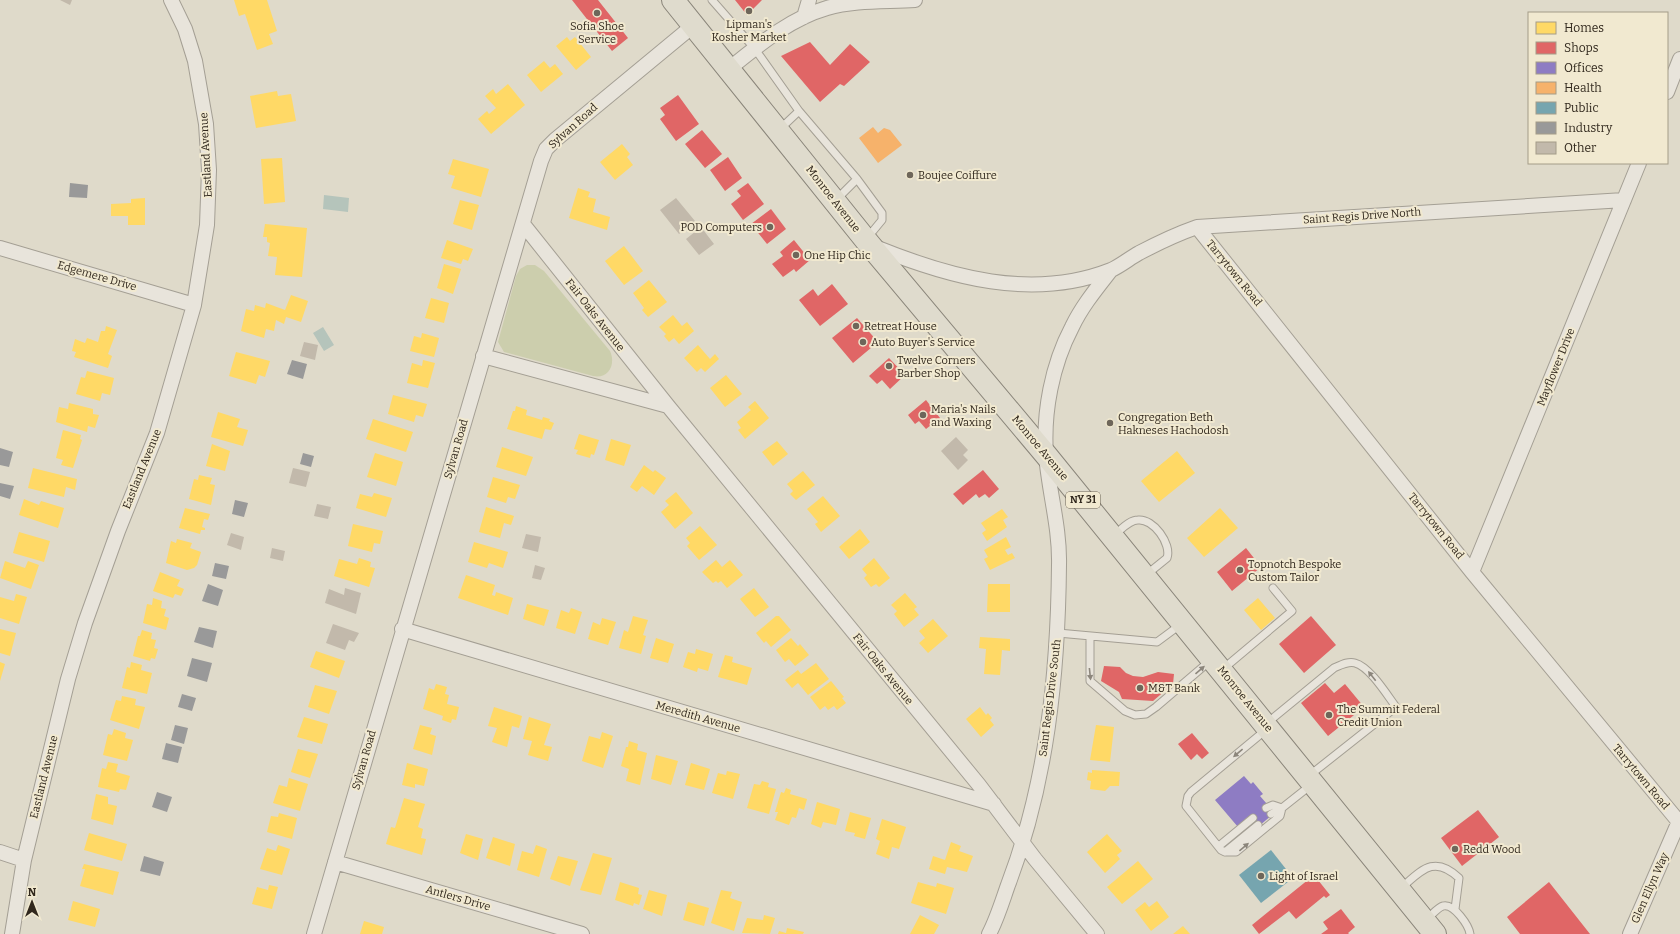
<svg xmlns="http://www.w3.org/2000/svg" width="1680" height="934" font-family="Bitter,serif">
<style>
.green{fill:#cccead}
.water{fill:#b5c4bb}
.homes{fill:#ffd966}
.shops{fill:#e06666}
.offices{fill:#8e7cc3}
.health{fill:#f6b26b}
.public{fill:#76a5af}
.industry{fill:#999}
.building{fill:#c2b9ab}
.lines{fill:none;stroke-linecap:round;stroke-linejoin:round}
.service-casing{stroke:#a49f94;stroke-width:9}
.minor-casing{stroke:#a49f94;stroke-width:16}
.primary-casing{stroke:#8a857a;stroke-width:24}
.service{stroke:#e8e4db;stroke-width:7}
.minor{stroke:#e8e4db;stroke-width:14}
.primary{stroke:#dfdbcd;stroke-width:22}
.oneway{fill:#8c867c}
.poi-dot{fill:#6e665a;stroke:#f1e9d0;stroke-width:1.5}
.labels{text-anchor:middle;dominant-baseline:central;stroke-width:4;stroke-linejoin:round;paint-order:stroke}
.shield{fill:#f1e9d0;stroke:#6b6253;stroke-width:1}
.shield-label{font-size:10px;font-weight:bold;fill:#31281d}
.poi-label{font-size:11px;fill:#31281d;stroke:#f1e9d0;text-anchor:start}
.street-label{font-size:11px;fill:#31281d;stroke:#f1e9d0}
</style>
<rect width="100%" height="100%" fill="#dfdaca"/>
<path class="green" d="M527 265H535L544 271 610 351C616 364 609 379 593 376L504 352 498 342 516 276 520 269Z"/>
<path class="water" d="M324 195 349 198 348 212 323 209Z
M323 327 334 345 324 351 313 333Z"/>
<path class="homes" d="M234 0H267L277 31 269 34 273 44 257 50 245 14 239 16Z
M567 37 570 41 575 37 591 57 576 70 556 46Z
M544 61 550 68 555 64 563 74 541 92 527 75Z
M508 84 525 105 491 134 478 119 487 111 489 114 496 108 485 96 493 89 496 94Z
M277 91 278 96 291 94 296 121 256 128 250 96Z
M622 144 630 154 627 157 633 165 615 180 600 162Z
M282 158 285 202 264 204 261 159Z
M453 159 489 169 481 197 451 188 455 176 448 174Z
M578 188 590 192 588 197 596 199 593 212 610 217 607 230 569 218Z
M145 198V225H128V216H111V204L131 203V199Z
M460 200 479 205 472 230 453 224Z
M265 224 307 228 302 277 275 275 277 257 268 256 270 243 267 242V237H263Z
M447 240 473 249 468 261 463 259 461 264 441 258Z
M624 246 643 271 624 285 605 261Z
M444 264 461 269 453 294 437 288Z
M649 280 667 302 648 317 642 310 644 308 633 293Z
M291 295 308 301 301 322 286 317 284 324 276 320 274 331 266 329 264 338 241 331 246 309 254 311 255 305 265 308 266 303 285 310Z
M431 298 449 303 444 323 425 318Z
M673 315 682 326 687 322 694 331 679 344 674 338 669 342 664 336 666 334 659 327Z
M106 326 117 330 108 354 112 356 108 368 74 357 76 352 72 351 75 339 85 343 87 338 98 342 101 331H105Z
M422 333 439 338 434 357 410 351 414 336 421 338Z
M698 345 710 359 715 354 719 359 705 372 701 368 697 372 684 358Z
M236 352 270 361 265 377 259 375 256 384 229 376Z
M423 360 435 363 428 388 407 383 412 363 422 366Z
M87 371 114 378 110 395 102 393 100 401 76 394 81 377 85 378Z
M726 375 742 394 725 407 710 388Z
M393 395 427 404 423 417 416 415 414 422 388 414Z
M755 401 769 418 745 439 738 430 741 428 737 422 751 410 748 407Z
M69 403 93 409V414L99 415 95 428 88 426 87 432 56 422 59 407 68 409Z
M516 406 527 410 526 415 542 420 543 417 550 419 549 421 554 423 551 430 545 429 542 439 507 429 513 411H515Z
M218 412 240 419 237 427 248 430 243 446 211 437Z
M373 419 413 432 406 452 366 439Z
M63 430 81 435 80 439 82 440 73 468 61 465 63 460 56 458Z
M579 434 599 440 594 455 591 454 590 458 576 454 578 450 574 449Z
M611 439 631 445 624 466 605 460Z
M777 441 788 454 773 466 762 452Z
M212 444 230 451 225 471 206 466Z
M502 447 533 457 526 476 496 467Z
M1177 451 1195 473 1159 502 1141 481Z
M375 453 403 462 396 486 367 477Z
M644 465 653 472 655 470 666 478 654 495 642 486 637 492 630 487Z
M33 468 77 479 75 490 66 487 64 497 28 488Z
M803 471 815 485 796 500 790 494 793 491 787 484Z
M199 475 212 478 210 484 215 485 211 505 189 499 194 479 198 480Z
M493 477 520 485 515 499 508 497 506 503 487 497Z
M676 492 693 513 675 529 661 512 669 505 665 501Z
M374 493 392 498 386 517 356 508 360 494 372 497Z
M823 496 840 516 821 532 815 524 818 522 807 509Z
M24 499 39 505 41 501 64 508 58 528 19 515Z
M486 507 514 516 511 525 504 523 500 538 479 532Z
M185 508 210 514 208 520 204 519 202 527 205 528V530H201L200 534 179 528Z
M1220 508 1238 528 1204 557 1187 538Z
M1002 509 1008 517 1003 520 1007 527 987 541 982 533 986 530 981 523Z
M353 524 383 531 380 544 374 543 372 552 348 546Z
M700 526 717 545 699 560 687 546 690 543 686 538Z
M860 529 870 542 849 559 839 547Z
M19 532 50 541 44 562 13 553Z
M1006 537 1011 547 1005 550 1008 555 1012 553 1015 558 990 570 984 559 988 557 984 550Z
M177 539 192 543 190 548 201 552 197 565 194 568 187 570 166 563 171 541 176 543Z
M474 542 508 552 503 568 489 563 487 568 468 562Z
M359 558 371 562 370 567 375 568 369 587 334 576 339 559 357 564Z
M874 558 890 578 879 587 876 584 871 587 864 578 867 575 862 569Z
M716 560 722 567 730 560 743 575 727 588 721 581 718 583 716 581 713 583 702 572Z
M5 561 25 568 28 561 39 565 31 589 0 578Z
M160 572 180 580 177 586 184 589 181 596 175 594 173 598 153 591Z
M466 575 495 585 492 595 495 596 496 592 513 598 508 615 458 598Z
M988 584H1010V612H987Z
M754 588 769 607 755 617 740 599Z
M905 593 917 607 914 609 919 615 904 627 894 614 897 611 891 605Z
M16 594 27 597 19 624 0 618V597L14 601Z
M153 598 162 601 161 608 166 609 164 616 169 618 166 630 143 623 147 604 152 605Z
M1258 598 1275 618 1261 630 1244 610Z
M527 604 549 610 544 626 523 619Z
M571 608 582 612 575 634 556 628 561 610 569 613Z
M633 616 648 620 643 635 646 636 641 654 619 648 624 630 628 632Z
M776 616H779L791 630 771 647 766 641 764 643 756 633Z
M602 618 616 622 608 645 588 639 593 622 600 625Z
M933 619 948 636 928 653 919 643 925 638 919 631Z
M0 629 16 633 10 656 0 653Z
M142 630 152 633 151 639 156 640 154 648 158 649 155 659 151 658 150 661 133 656 138 636H140Z
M980 637 1010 639V651L1002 650 1000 675 984 674 986 649 979 648Z
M656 638 674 644 668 663 650 658Z
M791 638 798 646 800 644 809 655 795 666 789 659 785 662 776 650Z
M696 649 713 654 708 671 698 668 697 672 683 667 688 652 695 654Z
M316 651 345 661 339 678 310 667Z
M725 655 733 657 732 662 752 668 747 685 718 677Z
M0 662 5 664 0 681Z
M131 662 142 665 141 670 152 673 147 694 122 688 127 667 130 668Z
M816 663 829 679 808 695 798 683 792 688 785 680 798 670 801 674Z
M831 681 844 697 842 698 846 703 837 710 834 706 828 710 825 706 820 710 810 697Z
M436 684 447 687 445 694 449 695 447 704 459 707 456 720 452 719 451 723 442 720 443 716 423 709 429 688 434 690Z
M315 685 337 691 329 714 308 707Z
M122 696 136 699 135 705 145 707 139 729 110 720 116 700 121 701Z
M494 707 522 716 519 728 512 726 507 747 492 742 497 728 488 726Z
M980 707 986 715 988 713 992 718 990 720 994 725 981 737 966 719Z
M304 717 328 724 322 744 297 737Z
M529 717 551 724 544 745 552 747 548 761 528 755 532 741 523 739Z
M420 725 432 728 430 734 436 736 432 755 413 749Z
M1096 725 1114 727 1110 762 1090 760Z
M114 729 126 733 125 738 133 740 127 761 103 755 108 734 112 735Z
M602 732 613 736 603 768 582 761 589 736 600 739Z
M629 741 638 744 637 750 647 753 640 785 626 781 629 769 621 766 626 747H628Z
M298 749 318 754 310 778 291 772Z
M656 755 678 761 671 785 651 779Z
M108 762 118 764 116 772 130 776 126 790 120 789 119 792 98 787 102 768 106 769Z
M407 763 428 769 424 786 415 784V788L402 785Z
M691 763 710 769 704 790 685 785Z
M1092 770 1120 772 1119 786H1110L1105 791 1090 789 1091 781 1087 780 1088 772 1092 773Z
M727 771 740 774 733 799 712 793 718 773 726 775Z
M289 778 308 784 300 811 273 803 279 785 287 787Z
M762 781 769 783 768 787 776 789 769 814 747 808 754 784 760 785Z
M786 788 791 790 790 794 807 799 804 810 799 808 796 818 792 817 789 825 775 820 778 812H775L781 792 784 793Z
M96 794 108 797V804L117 806 113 825 91 819Z
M404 798 425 804 418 827 423 829 421 838 426 839 422 855 386 844 391 827 395 828Z
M817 802 840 809 836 825 823 822 821 828 811 824Z
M850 812 871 818 865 839 854 836 855 833 845 831Z
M279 813 297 818 292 839 267 832 271 816 278 817Z
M882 819 906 827 899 849 892 847 889 859 876 854 880 841 876 839Z
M89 833 127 844 122 861 84 850Z
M466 834 483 839 478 860 460 853Z
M1107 834 1122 851 1117 855 1120 859 1105 873 1087 852Z
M493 837 515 844 510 866 486 858Z
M951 842 961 846 959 851 973 856 967 872 947 867 945 874 929 869 933 856 945 860Z
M278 845 290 849 282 875 260 869 267 848 276 851Z
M536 845 547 849 539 877 517 870 522 851 533 854Z
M593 853 612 858 601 895 580 890Z
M558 856 578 861 570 886 550 879Z
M1138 861 1153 879 1122 904 1107 887Z
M84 864 119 872 113 895 80 886 85 869H82Z
M620 882 639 888 638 894 642 895 639 905 634 903 633 906 615 900Z
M918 882 936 887 937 883 954 888 946 914 911 903Z
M269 885 278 887 272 909 252 904 257 887 268 890Z
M649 890 667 895 662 916 643 909Z
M721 890 732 892 730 898 742 902 734 931 711 923Z
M73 901 100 909 95 927 68 920Z
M1157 901 1169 917 1151 931 1135 910 1145 902 1149 907Z
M688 902 709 908 704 926 683 920Z
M764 915 775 918 770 934 742 933 747 918 763 920Z
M920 915 939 925 934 934H910Z
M364 921 384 927 382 934H360Z
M1183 926 1190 934H1173Z
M787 928 804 932 803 934H778L779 931 786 933Z"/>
<path class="shops" d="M572 0H598L628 38 612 51Z
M735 0H762L747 15Z
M810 42 830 65 850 44 870 62 844 86 840 84 820 102 781 56Z
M678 95 699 124 676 141 660 119 665 115 660 108Z
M702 130 722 154 705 168 685 144Z
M728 157 742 178 725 191 710 170Z
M748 183 764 204 743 220 731 204 741 196 737 191Z
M771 209 786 229 767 244 751 224Z
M794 240 810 260 796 272 794 269 783 277 772 264 783 256 780 252Z
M832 284 848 304 820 326 799 300 813 289 818 296Z
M857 318 878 342 853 363 832 338Z
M889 358 905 375 890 389 882 380 877 384 869 376Z
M926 400 940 418 926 429 919 421 915 424 908 415Z
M983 470 999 489 989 498 985 494 979 498 976 494 963 505 953 494Z
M1246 548 1261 567 1232 591 1217 572Z
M1311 616 1336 645 1304 673 1279 644Z
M1104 666 1120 667 1126 673 1133 676 1143 677 1158 672 1174 674 1173 684 1153 701 1122 699 1119 692 1101 681Z
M1325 683 1334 693 1345 684 1364 707 1328 736 1301 703Z
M1192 733 1209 753 1202 759 1197 754 1191 760 1178 744Z
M1478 810 1499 837 1462 866 1441 838Z
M1314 875 1330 895 1326 898 1324 896 1296 919 1289 911 1259 934 1252 925Z
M1549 882 1590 934H1520L1507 917Z
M1341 909 1355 927 1348 933 1349 934H1321L1328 929 1323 922Z"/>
<path class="offices" d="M1244 776 1251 784 1253 782 1263 794 1260 796 1267 804 1264 806 1272 815 1259 826 1251 816 1238 827 1215 800Z"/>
<path class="health" d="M873 127 878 133 884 128 890 130 902 145 878 163 859 138Z"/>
<path class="public" d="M1271 850 1293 878 1261 903 1239 875Z"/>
<path class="industry" d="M70 183 88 185 87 198 69 197Z
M292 360 307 364 303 379 287 374Z
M0 448 13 452 9 467 0 465Z
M303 453 314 456 311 467 300 464Z
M0 483 14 486 10 499 0 496Z
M235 500 248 503 244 517 232 514Z
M215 563 229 566 226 579 212 576Z
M208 584 223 590 218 606 202 601Z
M199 627 217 631 213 648 194 642Z
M192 658 212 663 207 682 187 676Z
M182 694 196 698 192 711 178 707Z
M175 725 188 728 184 744 171 740Z
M166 743 182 747 178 763 162 759Z
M157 792 172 797 167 812 152 807Z
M144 856 164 862 160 876 140 871Z"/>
<path class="building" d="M60 0H72L70 5Z
M676 198 695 221 679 234 660 210Z
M701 227 714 244 699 255 686 239Z
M304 342 318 345 315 360 300 356Z
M956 437 968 450 963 455 968 460 958 470 941 451Z
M293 468 310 472 306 487 289 483Z
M317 504 331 507 328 519 314 516Z
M231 533 244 537 241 550 227 545Z
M526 534 541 537 538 552 522 548Z
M272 548 285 551 283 561 270 558Z
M535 565 545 568 541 580 532 578Z
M345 588 361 593 356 614 325 603 329 589 344 595Z
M333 624 359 633 354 642 349 640 345 650 326 643Z"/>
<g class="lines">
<g class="service-casing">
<path id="service" d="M712 0 755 49 799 111 780 129
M799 111 857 179 836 200
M857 179 882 213V220L868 237
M1114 535C1121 530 1129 520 1138 520 1153 518 1172 544 1167 558L1146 575
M1058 633 1157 642 1180 625
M1090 636V681L1125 711 1135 715 1146 714 1156 707 1211 660
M1223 669 1292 611 1273 588
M1267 723 1334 668C1341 665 1348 661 1355 663 1370 667 1387 695 1396 707L1310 775
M1267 729 1191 792 1188 796 1186 806 1221 850 1225 852H1236L1280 816 1282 808 1311 785
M1266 808 1273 805 1282 808
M1271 814 1282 808
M1219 846 1253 818
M1225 852 1258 825
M1401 888C1421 871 1434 854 1459 878L1455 909
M1426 920C1431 916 1438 907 1443 906 1454 903 1469 926 1470 934"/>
</g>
<g class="minor-casing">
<path id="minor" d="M804 17 809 0
M729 69C759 45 789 19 827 8 855 0 887 2 915 0
M1667 92 1680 59
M523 224 668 406 979 785 1035 859 1097 934
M1197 227 1472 572 1679 822
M875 247C949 277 1032 301 1111 270 1120 266 1130 258 1139 253 1158 243 1177 234 1197 227L1624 200
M0 248 194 305
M483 356 668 406
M1472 572 1639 163
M402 629 994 804
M0 852 24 860
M335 862 582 934
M12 934 24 860 68 679 85 623 118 531 157 433 194 305 207 225 209 170 206 124 195 61 185 29 171 0
M314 934 541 161 546 149 555 140 694 25
M989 934C997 919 1002 902 1008 885 1047 783 1058 674 1059 565 1060 528 1049 492 1046 455 1043 412 1052 365 1072 327 1082 306 1097 288 1111 270
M1630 934 1680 819"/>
</g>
<g class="primary-casing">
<path id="primary" d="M673 0 869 244 1046 455 1435 934"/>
</g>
<use href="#service" class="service"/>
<use href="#minor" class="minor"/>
<use href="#primary" class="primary"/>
</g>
<defs><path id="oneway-solid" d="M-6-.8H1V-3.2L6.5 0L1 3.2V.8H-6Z"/></defs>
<g class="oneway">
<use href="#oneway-solid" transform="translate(1200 670) rotate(-41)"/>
<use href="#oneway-solid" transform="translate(1090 674) rotate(84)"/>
<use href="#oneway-solid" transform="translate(1372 676) rotate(-128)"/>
<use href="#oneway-solid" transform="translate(1238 753) rotate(140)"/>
<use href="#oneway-solid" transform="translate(1244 847) rotate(-40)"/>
</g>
<g class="poi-dot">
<circle cx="749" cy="11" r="4"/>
<circle cx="597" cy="13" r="4"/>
<circle cx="910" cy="175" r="4"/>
<circle cx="770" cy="227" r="4"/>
<circle cx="796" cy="255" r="4"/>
<circle cx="856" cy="326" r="4"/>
<circle cx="863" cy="342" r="4"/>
<circle cx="889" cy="366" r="4"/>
<circle cx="923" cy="415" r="4"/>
<circle cx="1110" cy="423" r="4"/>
<circle cx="1240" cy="570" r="4"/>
<circle cx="1140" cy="688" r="4"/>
<circle cx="1329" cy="715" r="4"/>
<circle cx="1455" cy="849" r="4"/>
<circle cx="1261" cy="876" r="4"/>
</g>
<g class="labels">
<rect class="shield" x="1066" y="492" width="34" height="16" rx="3"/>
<g class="shield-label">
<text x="1083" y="500">NY 31</text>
</g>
<g class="poi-label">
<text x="749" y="24" text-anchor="middle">Lipman's<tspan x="749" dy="13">Kosher Market</tspan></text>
<text x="597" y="26" text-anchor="middle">Sofia Shoe<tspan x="597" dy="13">Service</tspan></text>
<text x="918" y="175">Boujee Coiffure</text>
<text x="762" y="227" text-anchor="end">POD Computers</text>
<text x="804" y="255">One Hip Chic</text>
<text x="864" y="326">Retreat House</text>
<text x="871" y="342">Auto Buyer's Service</text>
<text x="897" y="360">Twelve Corners<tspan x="897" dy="13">Barber Shop</tspan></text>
<text x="931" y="409">Maria's Nails<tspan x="931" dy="13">and Waxing</tspan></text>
<text x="1118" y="417">Congregation Beth<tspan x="1118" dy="13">Hakneses Hachodosh</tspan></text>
<text x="1248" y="564">Topnotch Bespoke<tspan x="1248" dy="13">Custom Tailor</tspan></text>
<text x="1148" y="688">M&amp;T Bank</text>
<text x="1337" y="709">The Summit Federal<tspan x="1337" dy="13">Credit Union</tspan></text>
<text x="1463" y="849">Redd Wood</text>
<text x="1269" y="876">Light of Israel</text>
</g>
<g class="street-label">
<text transform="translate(573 126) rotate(-42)">Sylvan Road</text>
<text transform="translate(206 155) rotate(-93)">Eastland Avenue</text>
<text transform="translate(833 199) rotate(52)">Monroe Avenue</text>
<text transform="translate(1362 216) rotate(-4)">Saint Regis Drive North</text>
<text transform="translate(1234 273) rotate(51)">Tarrytown Road</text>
<text transform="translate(97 276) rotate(16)">Edgemere Drive</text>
<text transform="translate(595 315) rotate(52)">Fair Oaks Avenue</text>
<text transform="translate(1556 367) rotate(-68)">Mayflower Drive</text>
<text transform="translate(1040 448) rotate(50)">Monroe Avenue</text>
<text transform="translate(456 449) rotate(-74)">Sylvan Road</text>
<text transform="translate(142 469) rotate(-68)">Eastland Avenue</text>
<text transform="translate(1436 526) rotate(51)">Tarrytown Road</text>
<text transform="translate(883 669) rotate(51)">Fair Oaks Avenue</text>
<text transform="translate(1050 698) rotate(-83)">Saint Regis Drive South</text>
<text transform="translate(1245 699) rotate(51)">Monroe Avenue</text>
<text transform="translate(698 717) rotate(16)">Meredith Avenue</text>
<text transform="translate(364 760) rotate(-74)">Sylvan Road</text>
<text transform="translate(44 777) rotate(-76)">Eastland Avenue</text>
<text transform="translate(1641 777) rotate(50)">Tarrytown Road</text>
<text transform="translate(1650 888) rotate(-66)">Glen Ellyn Way</text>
<text transform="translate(458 898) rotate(16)">Antlers Drive</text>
</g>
</g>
<rect x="1528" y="12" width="140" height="152" fill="#f1e9d0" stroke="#a49c88"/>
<rect x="1536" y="22" width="20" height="12" fill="#ffd966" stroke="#a49c88"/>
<text x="1564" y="32" font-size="12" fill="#31281d">Homes</text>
<rect x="1536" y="42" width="20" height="12" fill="#e06666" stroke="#a49c88"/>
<text x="1564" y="52" font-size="12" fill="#31281d">Shops</text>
<rect x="1536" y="62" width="20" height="12" fill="#8e7cc3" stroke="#a49c88"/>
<text x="1564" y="72" font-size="12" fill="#31281d">Offices</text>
<rect x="1536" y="82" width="20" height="12" fill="#f6b26b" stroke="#a49c88"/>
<text x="1564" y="92" font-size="12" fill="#31281d">Health</text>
<rect x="1536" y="102" width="20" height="12" fill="#76a5af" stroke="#a49c88"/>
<text x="1564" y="112" font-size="12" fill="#31281d">Public</text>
<rect x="1536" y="122" width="20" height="12" fill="#999999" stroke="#a49c88"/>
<text x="1564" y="132" font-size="12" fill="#31281d">Industry</text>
<rect x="1536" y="142" width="20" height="12" fill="#c2b9ab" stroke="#a49c88"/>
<text x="1564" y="152" font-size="12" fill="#31281d">Other</text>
<g transform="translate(32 902)" stroke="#f1e9d0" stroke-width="3" paint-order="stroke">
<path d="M0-3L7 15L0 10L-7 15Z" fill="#31281d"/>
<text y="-6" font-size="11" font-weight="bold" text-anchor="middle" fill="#31281d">N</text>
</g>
</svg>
